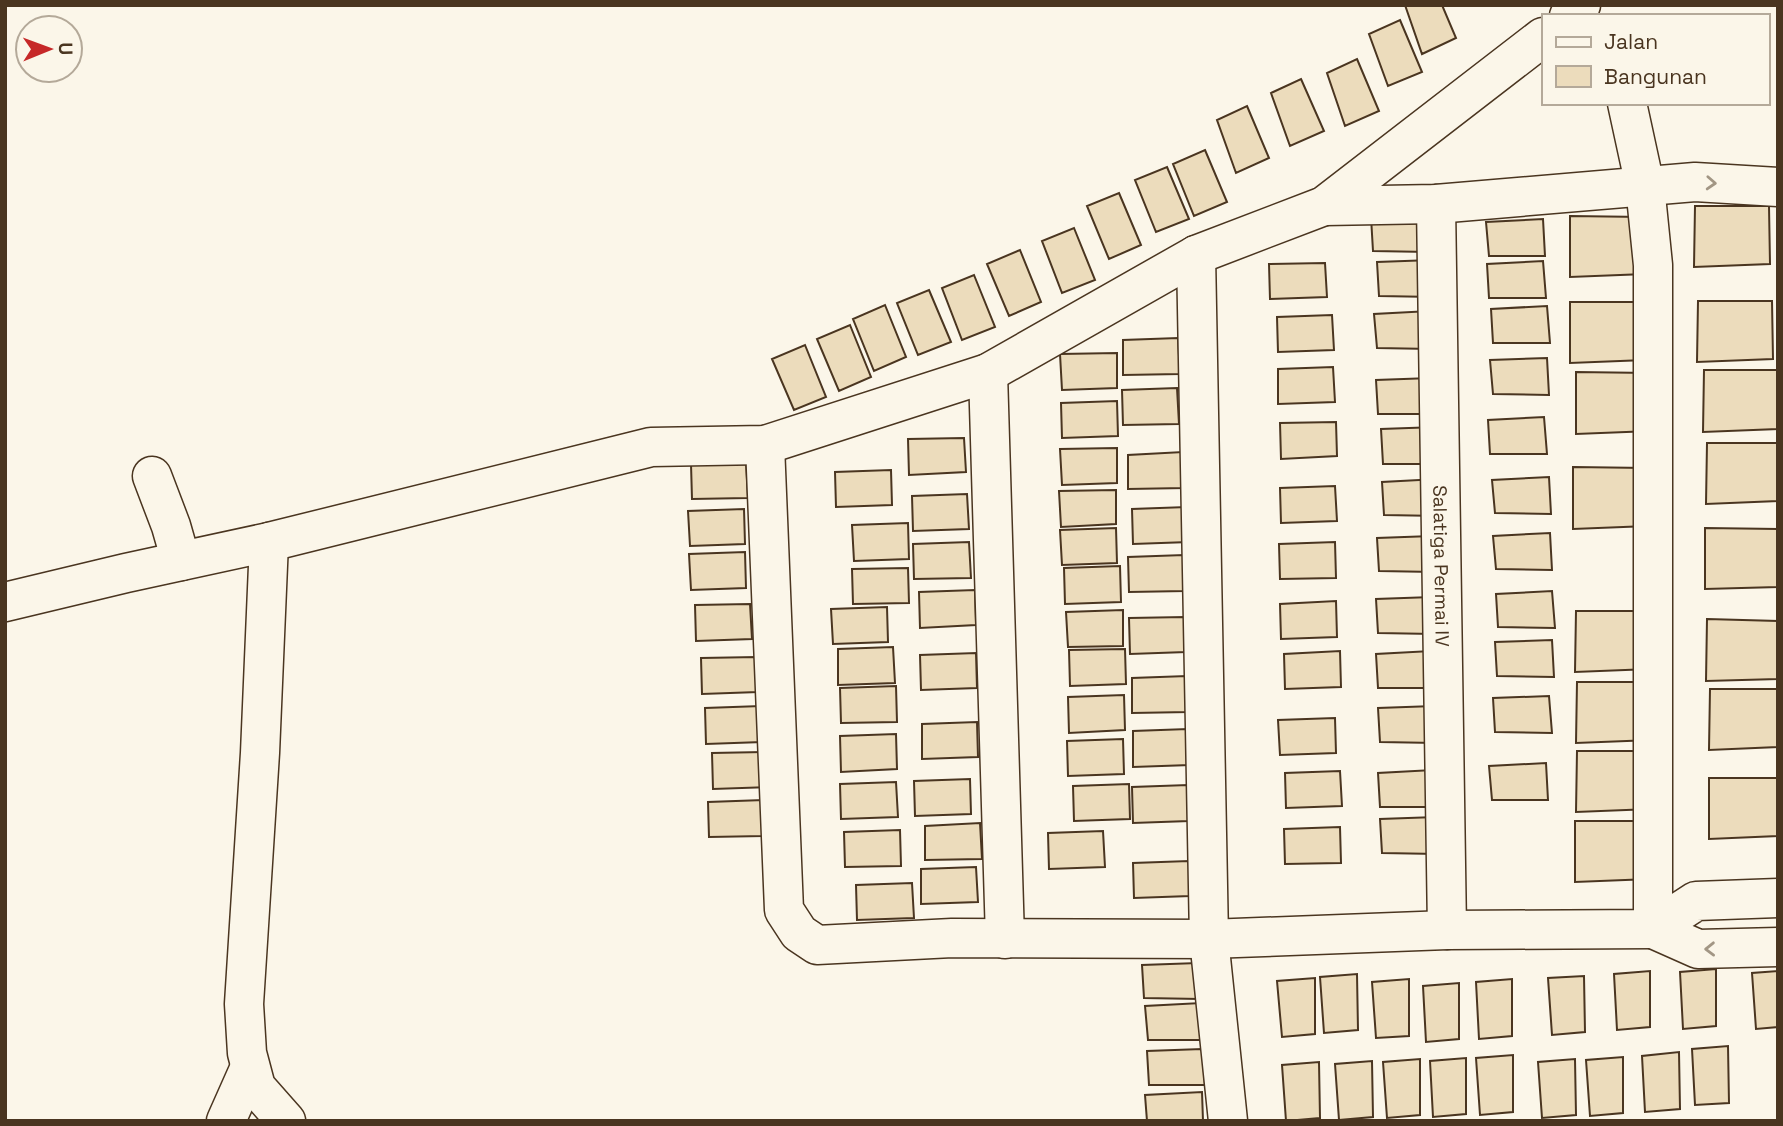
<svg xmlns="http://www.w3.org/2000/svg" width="1783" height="1126" font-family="'Space Grotesk',sans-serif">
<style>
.building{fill:#ecdcbc;stroke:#4a3520;stroke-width:2}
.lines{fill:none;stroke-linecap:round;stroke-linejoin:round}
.street-casing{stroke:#4a3520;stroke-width:41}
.street{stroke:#fbf6e9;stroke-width:38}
.oneway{stroke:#a29684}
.labels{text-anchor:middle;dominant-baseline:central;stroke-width:5;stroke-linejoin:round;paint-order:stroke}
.street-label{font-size:19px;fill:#4a3520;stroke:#fbf6e9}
</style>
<rect width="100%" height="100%" fill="#fbf6e9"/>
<path class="building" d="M1405 5H1442L1456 38 1422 54Z
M1400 20 1422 72 1388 86 1369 34Z
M1357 59 1379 111 1345 126 1327 73Z
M1301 79 1324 131 1290 146 1271 93Z
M1247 106 1269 158 1236 173 1217 120Z
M1205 150 1227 202 1194 216 1173 164Z
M1167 167 1189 219 1156 232 1135 180Z
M1119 193 1141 245 1109 259 1087 206Z
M1695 206H1769L1770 264 1694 267Z
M1427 215 1429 252 1373 251 1371 217Z
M1570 216 1644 217 1645 274 1570 277Z
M1543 219 1545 256H1489L1486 222Z
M1074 228 1095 280 1062 293 1042 241Z
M1020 250 1041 302 1009 316 987 264Z
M1432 260 1435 297 1379 296 1377 262Z
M1543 261 1546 298H1489L1487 264Z
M1325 263 1327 297 1270 299 1269 264Z
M974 275 995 327 962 340 942 288Z
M929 290 951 342 918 355 897 303Z
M1698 301H1772L1773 359 1697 362Z
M1570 302H1644L1645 360 1570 363Z
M885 305 906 357 874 371 853 319Z
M1547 306 1550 343H1493L1491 309Z
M1430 311 1432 349 1377 348 1374 314Z
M1332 315 1334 350 1278 352 1277 317Z
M850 325 871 377 839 391 817 339Z
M1178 338 1180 374 1123 375V340Z
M805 345 826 397 794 410 772 359Z
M1117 353V388L1062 390 1060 354Z
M1547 358 1549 395 1493 394 1490 360Z
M1333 367 1335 402 1278 404V369Z
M1704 370H1778V429L1703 432Z
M1576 372 1650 373 1651 431 1576 434Z
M1431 378 1433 414H1378L1376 380Z
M1177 388 1179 424 1123 425 1122 390Z
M1117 401 1118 436 1062 438 1061 403Z
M1544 417 1547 454H1490L1488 420Z
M1336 422 1337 456 1281 459 1280 423Z
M1437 427 1439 464H1383L1381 429Z
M964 438 966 472 909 475 908 439Z
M1707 443H1778V501L1706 504Z
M1117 448V483L1062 485 1060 449Z
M1183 452 1185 488 1128 489V455Z
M746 462 748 498 692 499 691 464Z
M1573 467 1647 468 1648 526 1573 529Z
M891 470 892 505 836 507 835 472Z
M1549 477 1551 514 1495 513 1492 480Z
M1438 479 1440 516 1384 515 1382 482Z
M1335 486 1337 521 1281 523 1280 488Z
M1116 490V524L1061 527 1059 491Z
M967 494 969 529 913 531 912 496Z
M1187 507 1189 542 1133 544 1132 509Z
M744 509 745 544 690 546 688 511Z
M908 523 909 559 854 561 852 525Z
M1116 528 1117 563 1062 565 1060 530Z
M1705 528 1778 529V587L1705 589Z
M1550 533 1552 570 1496 569 1493 536Z
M1432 536 1435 572 1379 571 1377 538Z
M969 542 971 578 914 579 913 544Z
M1335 542 1336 578 1280 579 1279 544Z
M745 552 746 588 691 590 689 554Z
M1184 555 1185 591 1129 592 1128 557Z
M1120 566 1121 602 1065 604 1064 568Z
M908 568 909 603 853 604 852 569Z
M975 590 976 625 920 628 919 592Z
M1552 591 1555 628 1498 627 1496 594Z
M1432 597 1434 634 1378 633 1376 599Z
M1336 601 1337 637 1281 639 1280 604Z
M750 604 752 639 696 641 695 605Z
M887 607 888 642 833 644 831 609Z
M1123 610V646L1068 647 1066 612Z
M1576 611H1649L1650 669 1575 672Z
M1185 617 1186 652 1130 654 1129 618Z
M1707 619 1778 621V679L1706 681Z
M1552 640 1554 677 1497 676 1495 642Z
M893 647 895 683 838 685V649Z
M1125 649 1126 684 1070 686 1069 650Z
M1340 651 1341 687 1285 689 1284 654Z
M1431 651 1433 688H1378L1376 654Z
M976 653 977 688 921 690 920 655Z
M757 657 758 692 702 694 701 658Z
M1187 676 1189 712 1132 713V678Z
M1577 682H1651L1652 740 1576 743Z
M896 686 897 722 841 723 840 688Z
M1710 689H1778V747L1709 750Z
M1124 695 1125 730 1069 733 1068 697Z
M1549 696 1552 733 1495 732 1493 698Z
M761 706 762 742 706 744 705 708Z
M1434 706 1436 743 1380 742 1378 708Z
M1335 718 1336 753 1280 755 1278 720Z
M977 722 978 757 922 759V724Z
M1188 729 1190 765 1133 767V731Z
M896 734 897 769 841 772 840 736Z
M1123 739 1124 774 1068 776 1067 741Z
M1577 751H1650L1651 809 1576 812Z
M768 752 769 787 713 789 712 753Z
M1546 763 1548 800H1492L1489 766Z
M1433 770 1435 807H1380L1378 773Z
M1340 771 1342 806 1286 808 1285 773Z
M1709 778H1778V836L1709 839Z
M970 779 971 814 915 816 914 781Z
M896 782 898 817 841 819 840 784Z
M1129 784 1130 819 1074 821 1073 786Z
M1188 785 1189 821 1133 823 1132 787Z
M764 800 765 836 709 837 708 802Z
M1436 817 1438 854 1382 853 1380 819Z
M1575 821H1649L1650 879 1575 882Z
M980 823 982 859 925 860V826Z
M1340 827 1341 863 1285 864 1284 829Z
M900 830 901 866 845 867 844 832Z
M1103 831 1105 867 1049 869 1048 833Z
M1189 861 1190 896 1134 898 1133 863Z
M976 867 978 902 921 904V869Z
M912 883 914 918 857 920 856 885Z
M1198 963 1200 999 1144 998 1142 965Z
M1716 969V1026L1683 1029 1680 972Z
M1650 971V1027L1617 1030 1614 974Z
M1778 971V1027L1756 1029 1752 973Z
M1357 974 1358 1030 1324 1033 1320 977Z
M1584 976 1585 1032 1552 1035 1548 978Z
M1315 978V1034L1282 1037 1277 981Z
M1409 979V1036L1376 1038 1372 982Z
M1512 979V1036L1479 1039 1476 982Z
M1459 983V1039L1426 1042 1423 986Z
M1201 1003 1203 1040H1148L1145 1006Z
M1728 1046 1729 1103 1695 1105 1692 1049Z
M1202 1049 1205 1085H1149L1147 1051Z
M1679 1052 1680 1109 1645 1112 1642 1056Z
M1513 1055V1112L1480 1115 1476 1058Z
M1623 1057V1113L1590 1116 1586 1060Z
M1466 1058V1114L1433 1117 1430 1061Z
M1420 1059V1115L1387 1118 1383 1062Z
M1575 1059 1576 1115 1542 1118 1538 1062Z
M1372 1061 1373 1117 1339 1120 1335 1064Z
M1319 1062 1320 1118 1286 1121 1282 1065Z
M1202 1092 1203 1121H1147L1145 1095Z"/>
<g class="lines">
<g class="street-casing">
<g id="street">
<path d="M1569 16 1581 5"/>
<path id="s1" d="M1436 204 1447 930"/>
<path d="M1324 206 1436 204 1695 182 1778 187"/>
<path d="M1196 255 1209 939 1228 1121"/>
<path d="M988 373 1005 939"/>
<path d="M765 445 784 910 799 933 817 945 952 938 1209 939 1447 930 1653 929V265L1645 186 1627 103"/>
<path d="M152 476 171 526 181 561"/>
<path d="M269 542 260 753 244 1004 247 1053 256 1087 286 1121"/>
<path d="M5 602 126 573 269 542 651 447 765 445 988 373 1196 255 1324 206 1543 37"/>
<path d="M1778 898 1696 901 1653 929 1698 949 1778 947"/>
<path d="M226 1121 250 1067"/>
</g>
</g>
<use href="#street" class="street"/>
</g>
<defs><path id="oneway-chevron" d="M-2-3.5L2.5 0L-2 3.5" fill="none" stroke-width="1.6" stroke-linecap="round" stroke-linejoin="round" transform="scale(1.75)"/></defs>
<g class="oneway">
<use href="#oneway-chevron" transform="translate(1711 183) rotate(3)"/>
<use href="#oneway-chevron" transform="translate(1710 949) rotate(179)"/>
</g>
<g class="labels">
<g class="street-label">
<text stroke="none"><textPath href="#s1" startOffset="362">Salatiga Permai IV</textPath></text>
</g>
</g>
<rect width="1783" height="1126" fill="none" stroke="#4a3520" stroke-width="14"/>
<rect x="1542" y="14" width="228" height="91" fill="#fbf6e9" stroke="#b4a999" stroke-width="2"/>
<rect x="1556" y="37" width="35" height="10" fill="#fbf6e9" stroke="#b4a999" stroke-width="2"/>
<text x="1604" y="49" font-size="21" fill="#4a3520">Jalan</text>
<rect x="1556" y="66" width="35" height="21" fill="#ecdcbc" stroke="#b4a999" stroke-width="2"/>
<text x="1604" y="84" font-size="21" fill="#4a3520">Bangunan</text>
<g transform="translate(49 49) rotate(89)"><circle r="33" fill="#fbf6e9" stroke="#b4a999" stroke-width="2"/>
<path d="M0-5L12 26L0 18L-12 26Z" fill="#c62828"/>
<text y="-10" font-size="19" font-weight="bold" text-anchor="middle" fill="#4a3520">U</text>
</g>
</svg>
